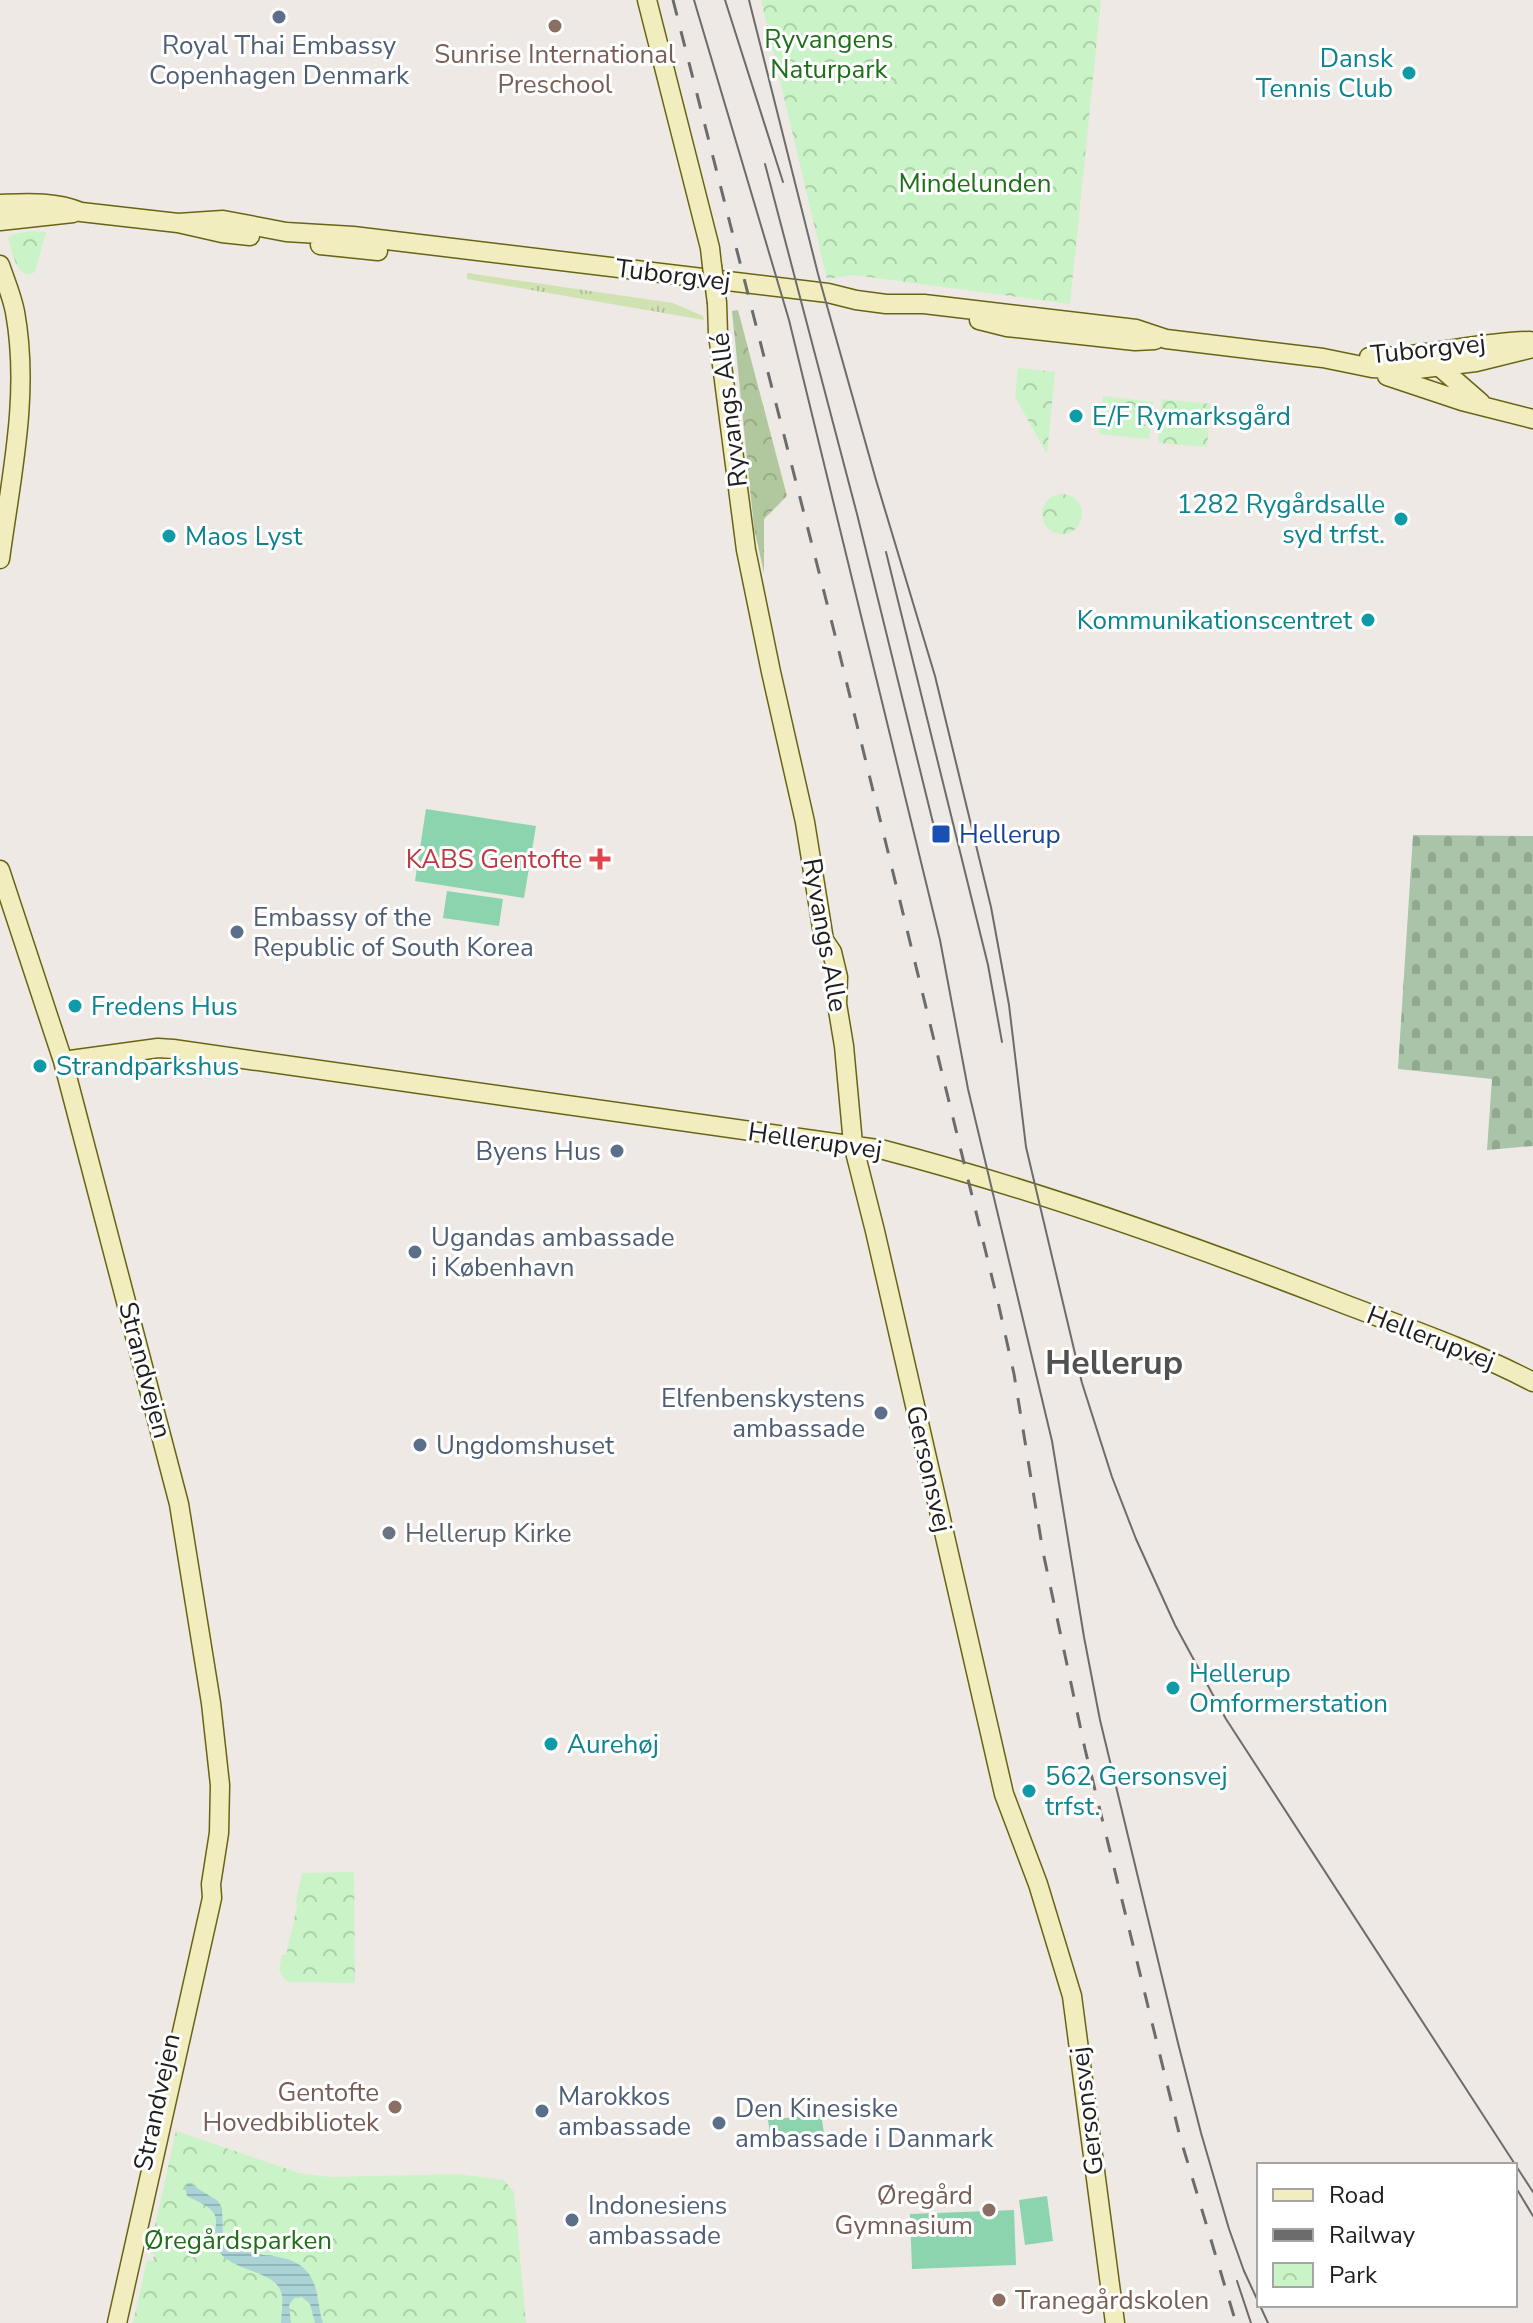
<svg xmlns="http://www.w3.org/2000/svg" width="1533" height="2323" font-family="'Nunito Sans',sans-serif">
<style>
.grass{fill:url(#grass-tufts)}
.forest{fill:url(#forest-crowns)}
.cemetery{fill:url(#cemetery-stones)}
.park{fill:url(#park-crowns)}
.pitch{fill:#8cd4ad}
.water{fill:url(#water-rules)}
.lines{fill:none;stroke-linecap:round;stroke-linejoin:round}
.secondary-casing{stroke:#686412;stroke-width:21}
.secondary{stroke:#f2edbf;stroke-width:18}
.tram{stroke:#6c6c6c;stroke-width:2}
.rail{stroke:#6c6c6c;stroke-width:3;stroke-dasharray:16 16;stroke-linecap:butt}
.secondary-bridge-casing{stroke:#686412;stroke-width:21;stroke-linecap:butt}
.secondary-bridge{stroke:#f2edbf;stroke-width:18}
.service-dot{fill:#5c6f8a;stroke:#fff;stroke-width:3}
.education-dot{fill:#8d6e63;stroke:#fff;stroke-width:3}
.culture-dot{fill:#0f9aa8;stroke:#fff;stroke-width:3}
.transit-dot{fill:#1a4fb4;stroke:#fff;stroke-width:3}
.health-dot{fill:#e0444e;stroke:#fff;stroke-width:3}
.worship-dot{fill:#6b7280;stroke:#fff;stroke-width:3}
.labels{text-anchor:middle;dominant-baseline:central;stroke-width:6;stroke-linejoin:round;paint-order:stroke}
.park-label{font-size:26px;fill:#1e6f18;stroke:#fff}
.service-label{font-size:26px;fill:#4e5e75;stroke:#fff;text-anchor:start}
.education-label{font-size:26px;fill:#785e54;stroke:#fff;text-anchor:end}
.culture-label{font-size:26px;fill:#0d838f;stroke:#fff;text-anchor:start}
.street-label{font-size:26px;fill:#1e1e1e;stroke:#fff}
.transit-label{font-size:26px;fill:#164399;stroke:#fff;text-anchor:start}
.health-label{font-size:26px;fill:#be3a42;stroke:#fff;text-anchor:end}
.worship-label{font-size:26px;fill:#5b616d;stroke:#fff;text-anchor:start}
.district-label{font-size:34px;font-weight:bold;fill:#515151;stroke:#fff}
</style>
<defs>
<pattern id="grass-tufts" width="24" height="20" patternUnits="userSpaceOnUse" patternTransform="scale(2)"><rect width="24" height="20" fill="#d0e2b1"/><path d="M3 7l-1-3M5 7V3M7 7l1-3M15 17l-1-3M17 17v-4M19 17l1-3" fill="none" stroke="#b2c198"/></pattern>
<pattern id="forest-crowns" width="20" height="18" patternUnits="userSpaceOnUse" patternTransform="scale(2)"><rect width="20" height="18" fill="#b1c89e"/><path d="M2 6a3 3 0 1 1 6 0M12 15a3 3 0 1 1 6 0" fill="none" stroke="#98ab88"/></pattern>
<pattern id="cemetery-stones" width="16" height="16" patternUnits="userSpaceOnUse" patternTransform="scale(2)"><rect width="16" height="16" fill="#a9c4a9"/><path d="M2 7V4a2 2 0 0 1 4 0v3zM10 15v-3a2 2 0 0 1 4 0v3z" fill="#91a891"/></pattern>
<pattern id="park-crowns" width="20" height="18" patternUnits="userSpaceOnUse" patternTransform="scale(2)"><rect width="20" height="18" fill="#caf3c7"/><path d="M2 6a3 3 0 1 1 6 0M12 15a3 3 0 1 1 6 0" fill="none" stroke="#add0aa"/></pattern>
<pattern id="water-rules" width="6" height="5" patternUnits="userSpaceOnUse" patternTransform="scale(2)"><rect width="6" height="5" fill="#aad3d6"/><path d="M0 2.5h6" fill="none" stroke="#92b5b7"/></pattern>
</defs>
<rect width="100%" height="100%" fill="#eee9e5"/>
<path class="grass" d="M467 273 673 303 703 316 704 320 467 279Z"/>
<path class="forest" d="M738 310 787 496 764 519V573L754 528 732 311Z"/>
<path class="cemetery" d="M1413 835 1533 836V1146L1487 1150 1492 1079 1398 1069Z"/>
<path class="park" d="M761 0H1101L1070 304 854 275 827 279Z
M31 231 46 232 35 272 28 275C14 270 12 251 8 238L14 234Z
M1018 368 1055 372 1047 454 1015 397Z
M1103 396 1153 402 1152 410 1145 409 1139 411 1138 418 1142 424 1150 425 1149 439 1099 434Z
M1162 399 1211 404 1207 447 1158 443Z
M1042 514a20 20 0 1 1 40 0a20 20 0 1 1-40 0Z
M354 1872 355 1983 289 1982 284 1979 279 1969 282 1956 286 1955 297 1907 296 1900 302 1873Z
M176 2131 299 2173 329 2177 457 2174 504 2180 514 2192 526 2323H133L147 2261 153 2260 154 2255 149 2252Z"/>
<path class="pitch" d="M426 809 536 826 524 898 415 881Z
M447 891 503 899 499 926 443 918Z
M821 2114 825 2140 772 2147 768 2120Z
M1047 2196 1053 2241 1025 2245 1019 2200Z
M1014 2210 1016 2265 912 2269 910 2214Z"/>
<path class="water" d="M189 2183 218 2201 222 2208 223 2235C243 2267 294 2243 312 2279 319 2292 318 2309 323 2323H315L310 2304 302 2297 294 2298 289 2305 291 2323H281C281 2314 284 2301 281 2292 275 2271 236 2272 220 2253 207 2239 222 2224 213 2212 208 2205 194 2200 187 2196L185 2187Z"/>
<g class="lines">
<g class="secondary-casing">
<path id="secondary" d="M647 0 710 248 712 266
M0 204C27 203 55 201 81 212L178 223 222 233 250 236
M0 221 73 213
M178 223 223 220 286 232 353 236 828 293 856 300 886 304H924L1136 329 1166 339 1323 358 1372 368 1409 370 1476 362 1533 348
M320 245 378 251
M0 265C5 280 12 296 15 312 30 394 11 477 0 559
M717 303 718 334 746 550 771 672 805 822 824 940 832 952 838 977 837 1004 844 1046 853 1144 875 1231 1004 1794 1038 1884 1072 1996 1115 2323
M979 320 1007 327 1135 341 1155 340
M1369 357C1424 358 1476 342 1530 341
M1434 362 1481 403
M1387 376 1462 401 1533 419
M0 870 63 1061 179 1504 211 1703 220 1785 219 1833 211 1884 212 1898 117 2323
M63 1061 158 1048 173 1049 884 1150C1034 1189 1181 1241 1326 1297 1395 1324 1466 1347 1533 1382"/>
</g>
<use href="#secondary" class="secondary"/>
<path class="tram" d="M694 0 789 320 940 940 968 1089 1052 1441 1084 1637 1100 1720 1178 2043 1201 2133 1229 2229 1244 2271 1268 2323
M725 0 783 182
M749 0 818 274 876 480 935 676 991 907 1009 1005 1026 1147 1082 1383 1112 1477 1136 1539 1175 1625 1226 1719 1533 2192
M765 164 857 514 936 835
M886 552 988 965 1002 1042
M1515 2186 1533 2216
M1237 2281 1251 2323"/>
<path class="rail" d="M673 0 834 631 998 1302 1014 1374 1043 1552 1085 1749 1180 2137 1236 2323"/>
<g class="secondary-bridge-casing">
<path id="secondary-bridge" d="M712 266 717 303"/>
</g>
<use href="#secondary-bridge" class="secondary-bridge"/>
</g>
<g class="service-dot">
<circle cx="279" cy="17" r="8"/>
<circle cx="237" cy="932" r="8"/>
<circle cx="617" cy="1151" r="8"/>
<circle cx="415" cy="1252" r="8"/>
<circle cx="881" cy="1413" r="8"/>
<circle cx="420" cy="1445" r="8"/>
<circle cx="542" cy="2111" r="8"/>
<circle cx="719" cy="2123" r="8"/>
<circle cx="572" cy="2220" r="8"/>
</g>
<g class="education-dot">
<circle cx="555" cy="26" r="8"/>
<circle cx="395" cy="2107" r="8"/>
<circle cx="989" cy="2210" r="8"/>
<circle cx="999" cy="2300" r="8"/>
</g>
<g class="culture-dot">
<circle cx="1409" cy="73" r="8"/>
<circle cx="1076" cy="416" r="8"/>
<circle cx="1401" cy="519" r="8"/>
<circle cx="169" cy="536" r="8"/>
<circle cx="1368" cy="620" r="8"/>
<circle cx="75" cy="1006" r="8"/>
<circle cx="40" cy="1066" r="8"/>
<circle cx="1173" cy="1688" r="8"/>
<circle cx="551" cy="1744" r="8"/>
<circle cx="1029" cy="1791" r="8"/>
</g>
<rect class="transit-dot" x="931" y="824" width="20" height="20" rx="4"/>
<path class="health-dot" d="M596 847h8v8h8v8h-8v8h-8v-8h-8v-8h8z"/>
<circle class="worship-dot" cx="389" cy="1533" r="8"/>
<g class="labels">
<g class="park-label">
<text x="829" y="39">Ryvangens<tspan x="829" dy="30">Naturpark</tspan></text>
<text x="975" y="183">Mindelunden</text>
<text x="238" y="2240">Øregårdsparken</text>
</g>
<g class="service-label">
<text x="279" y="45" text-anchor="middle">Royal Thai Embassy<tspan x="279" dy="30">Copenhagen Denmark</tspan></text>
<text x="253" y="917">Embassy of the<tspan x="253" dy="30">Republic of South Korea</tspan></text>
<text x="601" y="1151" text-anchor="end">Byens Hus</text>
<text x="431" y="1237">Ugandas ambassade<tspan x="431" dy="30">i København</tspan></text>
<text x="865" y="1398" text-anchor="end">Elfenbenskystens<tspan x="865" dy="30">ambassade</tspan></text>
<text x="436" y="1445">Ungdomshuset</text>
<text x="558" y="2096">Marokkos<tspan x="558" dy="30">ambassade</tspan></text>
<text x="735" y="2108">Den Kinesiske<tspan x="735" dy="30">ambassade i Danmark</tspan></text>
<text x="588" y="2205">Indonesiens<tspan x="588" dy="30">ambassade</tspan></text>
</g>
<g class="education-label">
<text x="555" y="54" text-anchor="middle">Sunrise International<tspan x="555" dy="30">Preschool</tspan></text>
<text x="379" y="2092">Gentofte<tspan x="379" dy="30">Hovedbibliotek</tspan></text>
<text x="973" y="2195">Øregård<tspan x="973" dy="30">Gymnasium</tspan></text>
<text x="1015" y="2300" text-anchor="start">Tranegårdskolen</text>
</g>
<g class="culture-label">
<text x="1393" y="58" text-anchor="end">Dansk<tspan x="1393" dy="30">Tennis Club</tspan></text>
<text x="1092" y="416">E/F Rymarksgård</text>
<text x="1385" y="504" text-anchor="end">1282 Rygårdsalle<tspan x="1385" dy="30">syd trfst.</tspan></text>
<text x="185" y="536">Maos Lyst</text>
<text x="1352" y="620" text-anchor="end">Kommunikationscentret</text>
<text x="91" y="1006">Fredens Hus</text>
<text x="56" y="1066">Strandparkshus</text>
<text x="1189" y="1673">Hellerup<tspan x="1189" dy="30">Omformerstation</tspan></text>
<text x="567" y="1744">Aurehøj</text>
<text x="1045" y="1776">562 Gersonsvej<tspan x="1045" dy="30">trfst.</tspan></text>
</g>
<g class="street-label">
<text transform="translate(673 275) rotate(7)">Tuborgvej</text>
<text transform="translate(1428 349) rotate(-6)">Tuborgvej</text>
<text transform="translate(729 410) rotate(-97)">Ryvangs Allé</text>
<text transform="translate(825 935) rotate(80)">Ryvangs Alle</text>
<text transform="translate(815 1141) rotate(8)">Hellerupvej</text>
<text transform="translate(1431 1338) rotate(21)">Hellerupvej</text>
<text transform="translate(145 1370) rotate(75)">Strandvejen</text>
<text transform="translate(929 1469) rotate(77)">Gersonsvej</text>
<text transform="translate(157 2102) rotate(-78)">Strandvejen</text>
<text transform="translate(1087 2111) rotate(-97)">Gersonsvej</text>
</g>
<g class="transit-label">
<text x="959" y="834">Hellerup</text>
</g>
<g class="health-label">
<text x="582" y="859">KABS Gentofte</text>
</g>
<g class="worship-label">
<text x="405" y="1533">Hellerup Kirke</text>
</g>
<g class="district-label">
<text x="1114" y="1363">Hellerup</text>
</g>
</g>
<rect x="1257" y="2163" width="260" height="144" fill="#ffffff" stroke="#a5a5a5" stroke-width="2"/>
<rect x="1273" y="2189" width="40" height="12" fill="#f2edbf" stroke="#a5a5a5" stroke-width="2"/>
<text x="1329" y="2203" font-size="24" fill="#1e1e1e">Road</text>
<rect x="1273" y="2229" width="40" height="12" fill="#6c6c6c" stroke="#a5a5a5" stroke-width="2"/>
<text x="1329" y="2243" font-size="24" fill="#1e1e1e">Railway</text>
<rect x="1273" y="2263" width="40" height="24" fill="url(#park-crowns)" stroke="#a5a5a5" stroke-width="2"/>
<text x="1329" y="2283" font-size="24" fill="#1e1e1e">Park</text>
</svg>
